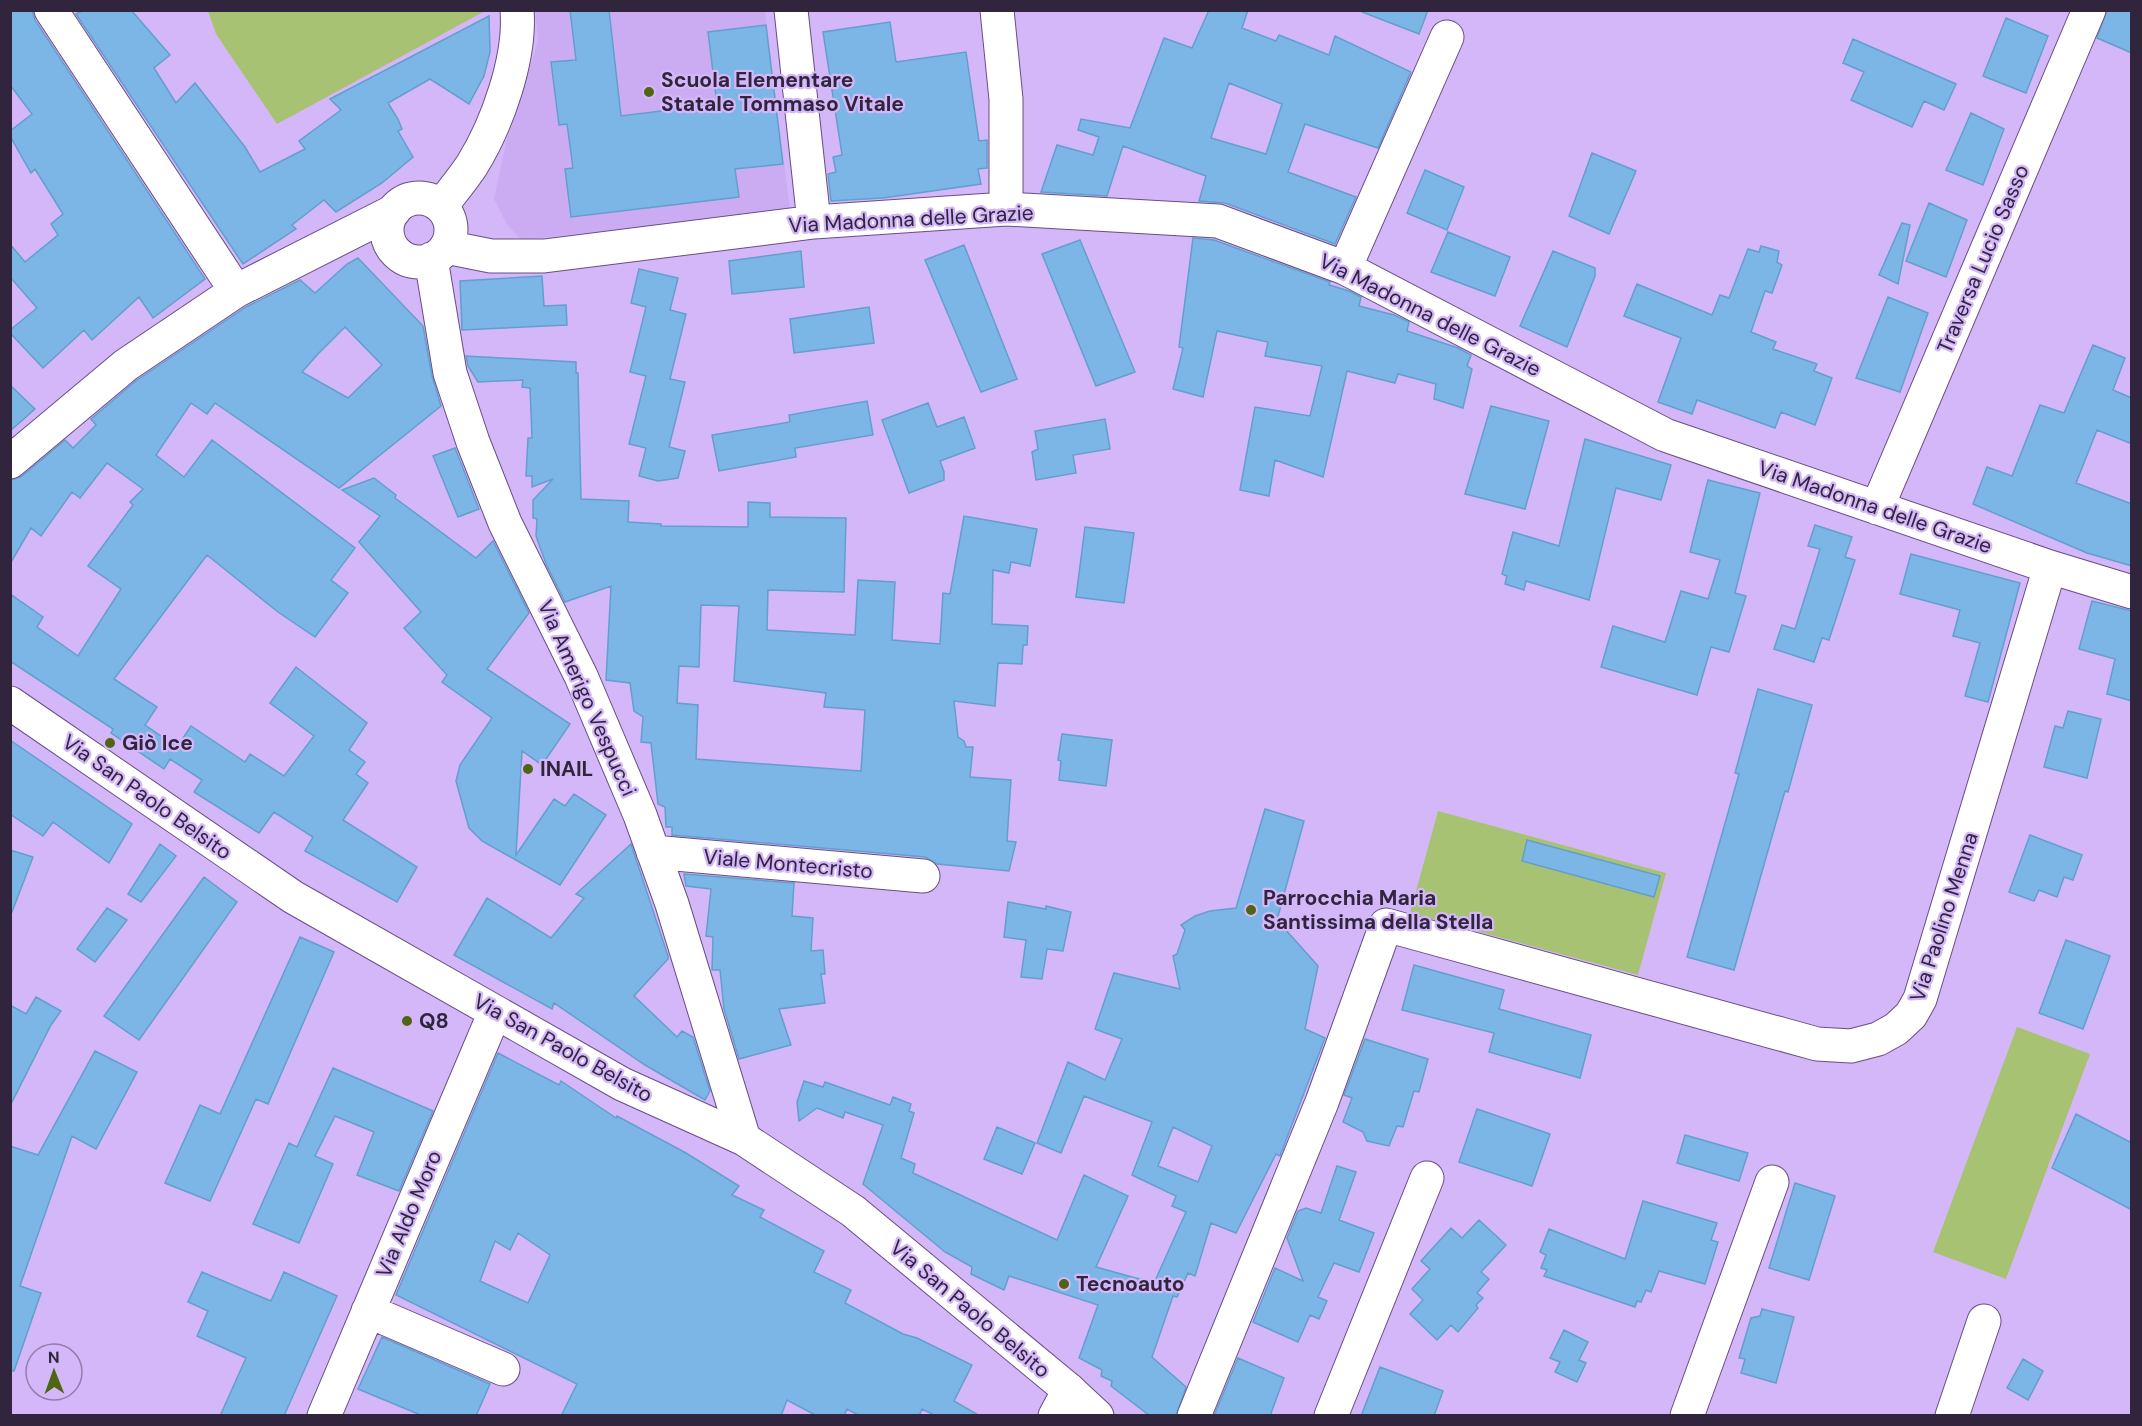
<svg xmlns="http://www.w3.org/2000/svg" width="2142" height="1426" font-family="'DM Sans',sans-serif">
<style>
.built{fill:#cbacf3}
.green{fill:#a7c273}
.building{fill:#7bb6e6;stroke:#649ecd;stroke-width:1.5;fill-rule:evenodd}
.lines{fill:none;stroke-linecap:round;stroke-linejoin:round}
.minor-casing{stroke:#684d86;stroke-width:35}
.major-casing{stroke:#684d86;stroke-width:35}
.minor{stroke:#fff;stroke-width:33}
.major{stroke:#fff;stroke-width:33}
.poi-dot{fill:#4f6513;stroke:#d4b7f8;stroke-width:2}
.labels{text-anchor:middle;dominant-baseline:central;stroke-width:4.5;stroke-linejoin:round;paint-order:stroke}
.poi-label{font-size:21px;font-weight:bold;fill:#31253e;stroke:#d4b7f8;text-anchor:start}
.street-label{font-size:21px;fill:#31253e;stroke:#d4b7f8}
</style>
<rect width="100%" height="100%" fill="#d4b7f8"/>
<path class="built" d="M535 11H765L790 210 521 240 506 223 494 199 506 143 538 41Z"/>
<path class="green" d="M208 11V10L485 11 277 124 216 34Z
M1438 811 1666 873 1638 975 1410 913Z
M2017 1027 2090 1054 2006 1279 1933 1252Z"/>
<path class="building" d="M10 10H32L35 20 205 279 153 318 139 297 92 340 84 330 43 368 10 333V330L37 308 10 277V244L25 262 58 235 51 224 63 214 35 169 31 173 10 136V131L32 114 10 85Z
M84 10H131L170 55 154 68 176 103 195 83 245 147 260 172 305 149 299 141 341 110 330 99 489 16 490 52 484 76 469 104 430 79 388 103 398 119 402 129 398 131 413 157 382 183 336 212 324 200 292 225 296 229 243 264 76 14Z
M570 10H609L621 116 717 104 708 32 766 25 783 164 735 169 739 197 571 217 565 169 573 168 567 124 559 125 551 62 576 60Z
M1209 10H1248L1242 28 1276 41 1279 35 1329 55 1335 36 1411 72 1378 148 1305 124 1288 172 1356 197 1335 244 1225 203 1199 201 1206 176 1123 146 1107 196 1041 192 1057 145 1093 155 1099 137 1078 130 1081 119 1130 128 1164 38 1192 48ZM1229 83 1282 104 1266 154 1211 138Z
M1362 10H1428L1419 34 1362 12Z
M2107 10H2132V53L2097 38Z
M2006 18 2048 36 2026 93 1983 76Z
M890 22 896 62 966 52 979 141 987 140V168L978 169 981 184 883 198 831 201 828 174 836 172 833 157 842 155 823 32Z
M1853 39 1956 84 1944 110 1924 101 1912 127 1851 100 1864 72 1843 63Z
M1971 113 2004 129 1983 185 1946 170Z
M1592 153 1636 171 1609 234 1569 216Z
M1425 170 1464 187 1447 230 1407 213Z
M1929 203 1967 220 1946 277 1906 261Z
M1902 223 1910 225 1898 284 1879 275Z
M1448 232 1510 257 1495 296 1431 272Z
M1193 238 1214 240 1330 282 1329 285 1349 291 1361 297 1359 306 1394 315 1409 322 1407 331 1458 348 1471 355 1467 366 1472 369 1463 408 1434 399 1436 384 1398 374 1395 383 1347 371 1323 477 1275 460 1269 496 1240 490 1255 407 1310 416 1322 366 1265 356 1268 342 1217 331 1203 397 1173 389 1183 348 1179 347Z
M1080 240 1135 372 1096 386 1042 254Z
M964 245 1017 379 981 392 925 260Z
M1761 246 1779 251 1777 262 1782 265 1772 293 1765 291 1751 332 1776 342 1773 349 1817 364 1814 371 1832 378 1815 425 1781 412 1775 428 1697 400 1692 414 1658 402 1681 338 1624 316 1637 284 1712 315 1720 295 1729 298 1748 249 1759 252Z
M801 251 804 287 732 294 729 261Z
M1553 251 1595 268V276L1567 347 1520 326Z
M358 258 423 326 432 376 441 406 339 488 215 403 207 414 191 403 156 455 184 477 212 440 355 548 331 580 348 593 315 637 278 612 207 555 114 679 157 707 145 725 177 747 191 726 245 762 250 754 284 776 314 736 270 703 296 667 367 723 349 750 365 762 356 774 368 783 343 820 417 867 397 902 305 851 313 837 274 812 259 833 194 792 202 780 170 759 164 769 111 733 113 729 10 661V594L43 617 37 627 78 656 121 589 88 566 133 505 130 502 143 489 107 463 80 498 72 492 41 536 31 528 10 564V480L22 476 65 440 73 448 96 425 91 419 137 380 246 307 300 280 315 293 347 264ZM345 327 382 365 348 398 302 372 318 354Z
M639 269 678 278 670 310 686 314 670 379 685 382 669 447 685 451 678 478 658 481 639 476 646 448 629 444 646 376 630 372 646 307 631 303Z
M542 276 544 306 566 305 567 325 462 330 460 281Z
M1888 297 1928 313 1900 392 1856 378Z
M869 307 874 343 794 353 790 319Z
M2093 345 2125 358 2113 390 2132 398V444L2097 430 2076 483 2132 504V566L2087 553 1973 504 1987 467 2012 476 2040 405 2064 413Z
M466 356 576 362V373H578L581 499 629 501 628 522 661 524V526L748 527V502L770 503V517L846 518 844 592 768 590 767 630 855 635 858 580 895 582 892 640 940 644 943 593 950 594 964 516 1037 529 1030 566 1011 562 1009 573 993 570 992 624 1028 626 1027 645H1023L1022 664 998 663 995 706 954 701 958 737 964 741 966 747H973L970 777 1011 780 1007 841 1016 842 1009 871 937 864 925 857 672 835V827H666L665 807 658 804 651 743 641 742 643 717 634 711 630 683 606 680 611 586 565 602 546 564 536 536 537 519 533 518V500L553 479 532 487V476H526L528 438H532L530 388 522 387 523 380 478 382 468 366ZM701 605 739 606 734 681 826 693 824 707 865 710 861 771 696 759 698 705 677 703 679 666 699 667Z
M10 385 35 409 10 431Z
M867 401 873 435 795 448 796 457 719 471 712 435 790 422 789 415Z
M928 403 937 427 964 417 975 448 940 461 944 472V480L909 493 882 420Z
M1491 406 1549 421 1525 509 1465 494Z
M1105 419 1110 449 1073 455 1076 473 1036 480 1032 452 1038 449 1035 431Z
M1585 439 1671 465 1661 500 1616 488 1589 600 1526 581 1524 590 1505 584 1507 576 1502 574 1513 532 1559 546Z
M455 448 479 509 458 517 433 456Z
M374 478 396 495 395 498 476 558 493 541 529 613 487 669 570 724 542 765 522 751 516 855 554 799 565 806 574 794 606 815 560 885 482 841 469 828 456 781 460 765 492 718 442 682 447 675 404 628 421 612 359 542 380 516 342 490Z
M1708 480 1760 493 1735 593 1746 596 1729 652 1711 647 1697 695 1601 667 1613 626 1665 642 1681 591 1708 599 1720 560 1690 552Z
M1815 525 1852 537 1845 557 1855 560 1829 640 1822 638 1814 662 1774 649 1782 625 1795 629 1820 549 1808 546Z
M1085 527 1134 533 1124 603 1076 597Z
M1911 554 2020 583 1988 702 1965 696 1980 643 1953 636 1960 610 1900 594Z
M2092 601 2132 611V701L2107 694 2115 659 2079 649Z
M1758 689 1812 705 1788 792 1785 791 1734 970 1687 957 1739 774 1735 773Z
M2068 711 2101 719 2087 778 2044 767 2055 726 2063 728Z
M1062 734 1112 740 1106 786 1059 780 1061 761 1058 760Z
M10 740 132 824 109 863 53 822 43 836 10 814Z
M1265 809 1304 821 1277 920 1318 966 1305 1029 1325 1038 1280 1156 1276 1154 1236 1233 1211 1223 1195 1276 1188 1273 1177 1297 1173 1296 1152 1357 1186 1387 1176 1416H1150L1111 1386 1112 1381 1101 1376 1102 1370 1079 1358 1098 1305 1009 1276 1004 1290 971 1274 972 1267 945 1252 863 1184 883 1125 845 1112 843 1118 817 1108 799 1121 797 1102 804 1081 823 1087 825 1082 890 1105 893 1097 911 1104 909 1111 914 1113 901 1158 915 1164 913 1173 1057 1240 1084 1175 1128 1196 1096 1267 1154 1283 1186 1212 1172 1206 1176 1196 1132 1175 1152 1122 1084 1096 1061 1153 1037 1143 1068 1062 1105 1080 1122 1039 1095 1029 1114 973 1180 989 1173 956 1177 954 1185 930 1181 925 1195 916 1210 911 1236 908ZM1173 1127 1212 1146 1198 1182 1158 1166Z
M2030 835 2082 855 2073 880 2064 877 2057 897 2039 890 2034 901 2009 892Z
M1527 840 1660 876 1654 897 1522 861Z
M160 844 176 856 141 902 128 894Z
M631 844 668 956V959L634 996 677 1037 682 1031 693 1037 710 1091 705 1100 645 1065 554 1003 552 1009 454 955 487 898 551 938 584 898 576 894Z
M10 850 33 857 12 912H10Z
M684 874 794 883 792 916 813 918 811 951 823 950 825 974H821L825 1003 779 1009 791 1045 739 1059 724 1009 720 970H712L713 937 706 936 711 889 686 886Z
M204 877 237 902 139 1040 104 1016Z
M1008 902 1046 909V906L1071 912 1063 951 1047 949 1042 979 1021 977 1026 940 1004 937Z
M107 908 127 920 95 962 77 949Z
M300 937 334 952 268 1104 256 1099 210 1201 165 1183 200 1105 220 1114Z
M2066 940 2110 956 2083 1029 2039 1013Z
M1414 965 1504 990 1499 1009 1591 1035 1580 1078 1489 1052 1494 1033 1402 1010Z
M36 997 61 1011 51 1025 10 1106V1005L26 1014Z
M1365 1039 1428 1059 1419 1092 1414 1091 1403 1127 1397 1126 1389 1146 1367 1141 1363 1132 1343 1122 1352 1098 1344 1095Z
M95 1051 137 1072 96 1149 72 1136 20 1286 41 1293 14 1371 10 1370V1146L38 1155Z
M498 1053 559 1085 561 1081 616 1118 617 1116 686 1153 739 1186 732 1195 764 1210 760 1217 824 1251 814 1272 851 1290 845 1303 903 1334 917 1338 972 1365 954 1401 980 1416H936L922 1409 919 1416H860L847 1409 844 1416H817L787 1400 781 1416H561L577 1384 396 1295ZM518 1233 550 1255 528 1303 480 1281 495 1241 510 1250Z
M333 1068 433 1111 399 1191 357 1175 374 1132 335 1116 315 1156 333 1164 299 1243 253 1224 289 1143 297 1147Z
M1477 1109 1550 1134 1532 1186 1459 1162Z
M2076 1114 2132 1143V1210L2052 1168Z
M997 1127 1035 1143 1022 1174 984 1159Z
M1685 1135 1748 1153 1739 1181 1677 1163Z
M1337 1166 1356 1172 1339 1220 1374 1233 1359 1272 1334 1263 1318 1297 1327 1301 1319 1319 1310 1315 1298 1342 1253 1322 1275 1268 1303 1281 1287 1238 1298 1211 1306 1208 1321 1213Z
M1795 1183 1835 1196 1809 1280 1769 1268Z
M1643 1201 1717 1223 1711 1240 1718 1242 1705 1284 1659 1271 1651 1292 1646 1290 1641 1302 1637 1301 1635 1307 1544 1276 1547 1270 1541 1268 1546 1255 1540 1252 1549 1229 1625 1259Z
M1479 1220 1506 1245 1481 1272 1489 1279 1477 1293 1483 1298 1476 1305 1478 1308 1458 1332 1451 1325 1437 1340 1410 1314 1423 1300 1412 1289 1430 1269 1421 1261 1451 1228 1462 1238Z
M202 1272 271 1301 284 1272 337 1296 284 1416H220L246 1358 197 1336 208 1311 188 1302Z
M1762 1309 1794 1317 1776 1383 1741 1373 1745 1359 1739 1358 1751 1318 1760 1316Z
M1564 1330 1588 1342 1579 1360 1586 1363 1577 1382 1555 1372 1560 1362 1550 1358Z
M382 1337 490 1384 476 1416H423L358 1389Z
M1238 1358 1284 1378 1270 1416H1214Z
M2023 1359 2043 1371 2028 1400 2007 1388Z
M1380 1367 1443 1391 1434 1416H1361Z"/>
<g class="lines">
<g class="minor-casing">
<path id="minor" d="M51 10 236 291
M791 10 814 222
M997 10 1006 99V209
M387 230a32 32 0 1 1 64 0a32 32 0 1 1-64 0Z
M441 206C451 193 463 179 472 165 497 125 521 58 517 10
M446 247 491 256H544L814 222 1006 209 1218 221 1345 268 1665 435 2050 567 2132 592
M431 259 450 373 473 442 505 523 581 676 640 815 672 904 744 1139
M1345 268 1447 37
M10 462 126 365 236 291 394 211
M1877 508 2089 10
M10 703 293 897 622 1084 744 1139 853 1211 1069 1390
M653 852 923 876
M368 1311 503 1369
M324 1416 495 1012
M1194 1416 1322 1102 1386 925 1817 1044 1851 1046 1878 1039 1896 1029 1911 1015 1920 999 2050 567
M1331 1416 1427 1178
M1687 1416 1772 1182
M1952 1416 1984 1321"/>
</g>
<g class="major-casing">
<path id="major" d="M1055 1416 1069 1390 1097 1416"/>
</g>
<use href="#minor" class="minor"/>
<use href="#major" class="major"/>
</g>
<g class="poi-dot">
<circle cx="649" cy="92" r="6"/>
<circle cx="110" cy="743" r="6"/>
<circle cx="528" cy="769" r="6"/>
<circle cx="1251" cy="910" r="6"/>
<circle cx="407" cy="1021" r="6"/>
<circle cx="1064" cy="1284" r="6"/>
</g>
<g class="labels">
<g class="poi-label">
<text x="661" y="80">Scuola Elementare<tspan x="661" dy="24">Statale Tommaso Vitale</tspan></text>
<text x="122" y="743">Giò Ice</text>
<text x="540" y="769">INAIL</text>
<text x="1263" y="898">Parrocchia Maria<tspan x="1263" dy="24">Santissima della Stella</tspan></text>
<text x="419" y="1021">Q8</text>
<text x="1076" y="1284">Tecnoauto</text>
</g>
<g class="street-label">
<text transform="translate(911 219) rotate(-3)">Via Madonna delle Grazie</text>
<text transform="translate(1983 259) rotate(-67)">Traversa Lucio Sasso</text>
<text transform="translate(1430 315) rotate(27)">Via Madonna delle Grazie</text>
<text transform="translate(1875 507) rotate(19)">Via Madonna delle Grazie</text>
<text transform="translate(587 698) rotate(66)">Via Amerigo Vespucci</text>
<text transform="translate(147 797) rotate(35)">Via San Paolo Belsito</text>
<text transform="translate(788 864) rotate(5)">Viale Montecristo</text>
<text transform="translate(1944 917) rotate(-72)">Via Paolino Menna</text>
<text transform="translate(563 1048) rotate(29)">Via San Paolo Belsito</text>
<text transform="translate(409 1214) rotate(-67)">Via Aldo Moro</text>
<text transform="translate(970 1309) rotate(40)">Via San Paolo Belsito</text>
</g>
</g>
<rect width="2142" height="1426" fill="none" stroke="#31253e" stroke-width="24"/>
<g transform="translate(54 1372) rotate(359)"><circle r="28" fill="#d4b7f8" stroke="#937dae" stroke-width="1.5"/>
<path d="M0-4.5L10 22L0 15L-10 22Z" fill="#4f6513"/>
<text y="-9" font-size="16" font-weight="bold" text-anchor="middle" fill="#31253e">N</text>
</g>
</svg>
